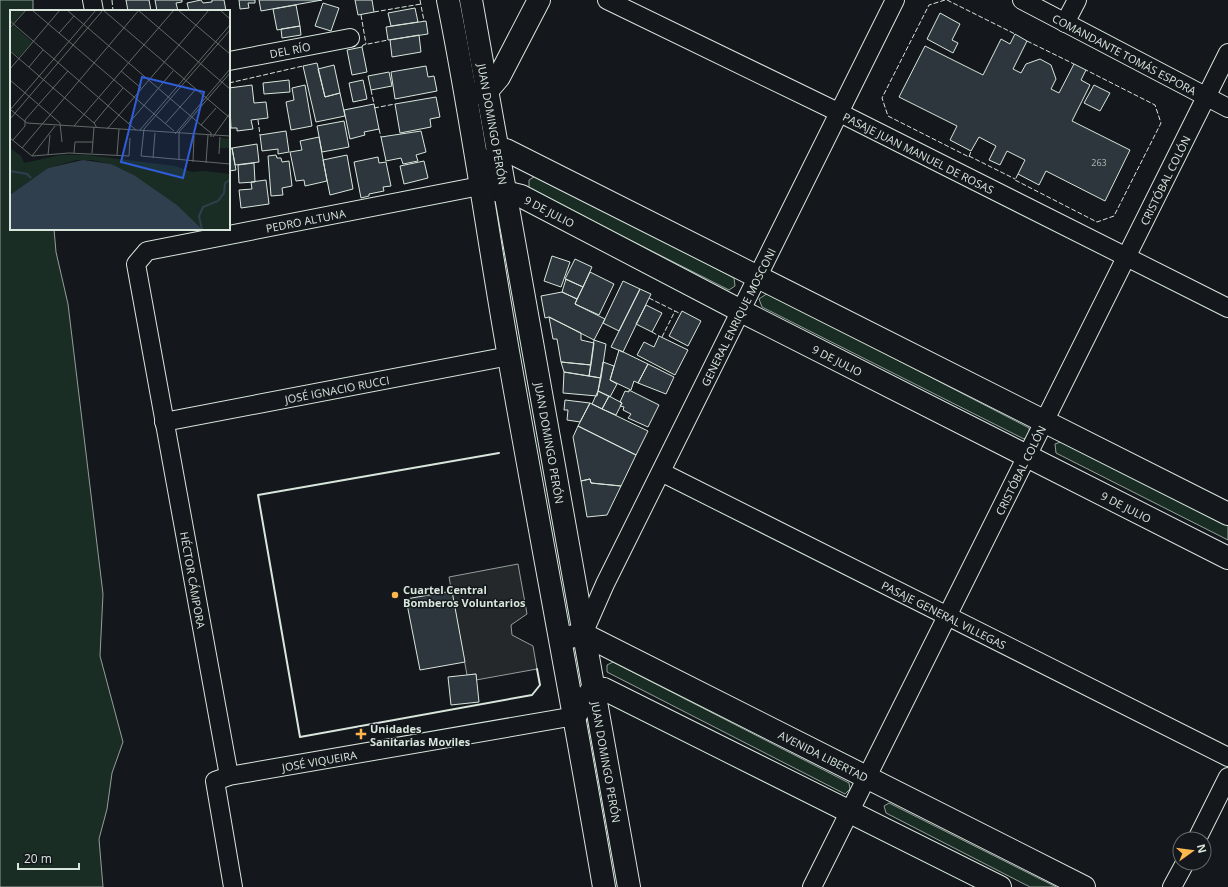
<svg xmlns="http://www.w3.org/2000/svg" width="1228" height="887" font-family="'Open Sans',sans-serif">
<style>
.green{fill:#1a2d24;stroke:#939e99}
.parking{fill:#24282b;stroke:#939e99}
.building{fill:#2c363c;stroke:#d8e6dc}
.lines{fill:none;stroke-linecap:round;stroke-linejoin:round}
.minor-casing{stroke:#d8e6dc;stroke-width:20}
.tertiary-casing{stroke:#d8e6dc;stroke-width:24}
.secondary-casing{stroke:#d8e6dc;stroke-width:24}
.minor{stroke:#14181c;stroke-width:18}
.tertiary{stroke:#14181c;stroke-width:22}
.secondary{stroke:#14181c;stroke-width:22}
.fence{stroke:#d8e6dc;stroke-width:1;stroke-dasharray:5 2;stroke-linecap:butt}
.wall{stroke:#d8e6dc;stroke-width:2}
.poi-dot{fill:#ffb74d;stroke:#14181c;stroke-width:1.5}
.labels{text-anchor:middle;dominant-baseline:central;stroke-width:3;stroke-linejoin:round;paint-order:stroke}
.number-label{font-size:9px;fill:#adbab4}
.street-label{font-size:11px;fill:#d8e6dc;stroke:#14181c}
.poi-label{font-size:11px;font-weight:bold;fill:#d8e6dc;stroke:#14181c;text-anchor:start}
.inset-river{fill:none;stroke:#2f3f4d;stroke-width:2}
.inset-road{fill:none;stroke:#626a69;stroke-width:1}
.view{fill:#305dd8;fill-opacity:0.15;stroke:#305dd8;stroke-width:2}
.inset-edge{fill:none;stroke:#d8e6dc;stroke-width:2}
</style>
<rect width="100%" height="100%" fill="#14181c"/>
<path class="green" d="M0 0H33V11H11V229H54L56 252 68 304 103 594 100 656 123 742 112 773 107 809 99 839 103 887H0Z
M537 175 734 278 735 286 729 290 529 189V180Z
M768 293 1029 428 1030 435 1024 439 762 307 759 299Z
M1063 441 1228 525V540L1056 453 1055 444Z
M613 662 849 783 850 789 845 794 607 672V665Z
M889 803 1056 887H1030L886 813 884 806Z"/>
<path class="parking" d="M518 564 527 614 511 625 512 635 533 646 537 669 476 680V674L467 675 449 577Z"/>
<path class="building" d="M126 0H149L151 11H128Z
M155 0H182V2L176 3 178 11H157Z
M201 0 203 3 212 2V0H224L226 11H189L187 3Z
M239 0H255V3H248L249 8 240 9Z
M259 0H322L261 11Z
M355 0H372L374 12 358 15Z
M323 3 339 8 331 31 315 26Z
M296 5 300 26 277 30 273 9Z
M415 8 418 22 391 26 388 13Z
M940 13 960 24 952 40 958 43 953 53 927 39Z
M426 21 428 34 388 40 386 27Z
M300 26 301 35 282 38 281 29Z
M1015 34 1027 41 1013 69 1021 73 1026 64 1040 59 1051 65 1056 79 1051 89 1059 93 1074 64 1086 70 1081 80 1090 85 1072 121 1130 150 1105 201 1046 171 1039 185 1018 174 1025 160 1007 151 1000 165 989 160 996 146 979 137 971 151 950 140 957 126 899 97 925 46 983 75 1001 39 1010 44Z
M419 35 421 52 392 57 390 40Z
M362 47 367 72 352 75 347 50Z
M317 63 325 97 340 93 345 116 316 122 303 66Z
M334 65 340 93 325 97 318 69Z
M426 66 428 77 434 76 437 91 395 99 391 72Z
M389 72 392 86 371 90 368 76Z
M289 80 290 92 264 94 263 83Z
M363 80 367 99 353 102 349 83Z
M252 85 254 103 266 102 268 118 251 120 253 129 237 131V128H231L229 88Z
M305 85 312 126 291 130 286 102 294 100 292 88Z
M1094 85 1110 93 1100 111 1084 103Z
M436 97 440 117 430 119 431 127 400 133 395 104Z
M374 104 379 129 364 132 365 135 350 139 344 110Z
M344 121 349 147 322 152 317 126Z
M286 131 289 152 278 154V149L262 151 260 135Z
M421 131 426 152 416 155 418 161 403 164 401 158 386 161 381 137Z
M319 137 327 181 305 186 304 180 296 181 290 152 302 150 300 141Z
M257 144 259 162 235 165 232 148Z
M232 148 236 170 229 171V149Z
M276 155 277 158H281L282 162 289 161 292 186 282 188 283 195 271 196 268 156Z
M347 155 353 189 330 195 323 160Z
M378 157 379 163 386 162 391 186 383 187 384 191 369 194V196L361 198 354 162Z
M424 161 428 178 404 184 400 166Z
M254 163 255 182 239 183 238 165Z
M266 180 269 204 241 208 239 190 252 189 251 182Z
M552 256 570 262 561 287 544 281Z
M575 259 592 267 583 287 565 279Z
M590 272 614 284 599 315 575 304Z
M566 279 583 287 577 299 562 292Z
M623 281 640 289 619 331 603 323Z
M640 289 651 294 623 352 611 347Z
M562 292 577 299 575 304 605 319 594 340 549 317 545 318 541 296Z
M646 305 662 313 652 332 636 324Z
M682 311 701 321 688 346 669 336Z
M549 317 581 333V340L594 343 591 365 561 362 557 339H553Z
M659 336 688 350 675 375 637 355 644 342 654 347Z
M594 340 606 344 601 378 589 376Z
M619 350 648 364 638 383 634 381 631 390 610 380Z
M561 362 591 365 589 376 564 372Z
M603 362 614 366 610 380 617 384 610 397 598 391Z
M648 364 674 377 666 394 638 383Z
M564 372 601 378 597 396 563 393Z
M629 390 659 405 648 427 628 418 631 414 623 410 624 407 620 406 622 403 620 402 625 391 629 392Z
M598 391 609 396 602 409 592 404Z
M609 396 622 403 616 415 602 409Z
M565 400 590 403 580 422 567 420 568 410H564Z
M590 403 648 431 636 455 578 426Z
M578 426 636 455 621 486 591 483 590 479 581 481 573 437Z
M590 479 591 483 621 486 607 515 587 517 581 481Z
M452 591 465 662 420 670 406 599Z
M476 674 479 702 451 705 448 677Z"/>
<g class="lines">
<g class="minor-casing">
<g id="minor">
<path d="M92 0 94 11"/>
<path id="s1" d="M607 0 840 113 1228 308"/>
<path id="s2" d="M1022 0 1228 108"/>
<path d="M1065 23 1077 0"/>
<path id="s3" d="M229 61 350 38"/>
<path id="s4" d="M164 422 509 356"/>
<path id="s5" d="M661 472 1228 757"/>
<path id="s6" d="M583 634 605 584 895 0"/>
<path id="s7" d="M229 776 136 264 147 251 480 186"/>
<path d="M1197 839 1228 777"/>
<path id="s8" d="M233 887 215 781 229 776 575 716"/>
<path id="s9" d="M812 887 1228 53"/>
<path d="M1172 887 1185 863"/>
</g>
</g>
<g class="tertiary-casing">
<g id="tertiary">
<path d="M472 94 487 91 499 77 539 0"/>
<path id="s10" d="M1228 514 506 150 498 152 490 164 480 186 521 196 741 311 1228 558"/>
<path id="s11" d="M561 639 583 634 1084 887"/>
<path d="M575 716 593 688 604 689 1000 887"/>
</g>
</g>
<g class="secondary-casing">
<g id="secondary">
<path d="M448 0C472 118 488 238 509 357 540 534 574 710 604 887"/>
<path id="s12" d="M471 0 629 887"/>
</g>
</g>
<use href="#minor" class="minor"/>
<use href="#tertiary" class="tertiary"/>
<use href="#secondary" class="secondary"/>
<path class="fence" d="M112 0 113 11
M420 0 424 21
M945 0 929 5 882 98 888 116 969 157 971 151
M947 0 1015 34
M374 12 421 4
M361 15 366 44
M1027 41 1074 64
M362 47 363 45 388 40
M229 83 303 66
M371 90 374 104
M374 108 395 104
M258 120 260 135
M379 129 381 137
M969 156 1015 179
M1018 174 1015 180 1097 222 1114 216 1161 123 1155 105 1086 70
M649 298 681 314
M652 332 659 336
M662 337 675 311"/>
<path class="wall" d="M499 453 258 495 300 737 532 695 540 685 537 669"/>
</g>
<g class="poi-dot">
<circle cx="395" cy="595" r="4"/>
<path d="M359 728h4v4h4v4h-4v4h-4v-4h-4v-4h4z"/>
</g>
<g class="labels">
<g class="number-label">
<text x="1099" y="162">263</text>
</g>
<g class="street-label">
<text stroke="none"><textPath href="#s3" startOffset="62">DEL RÍO</textPath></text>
<text stroke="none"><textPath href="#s2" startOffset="116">COMANDANTE TOMÁS ESPORA</textPath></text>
<text stroke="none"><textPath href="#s12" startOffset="126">JUAN DOMINGO PERÓN</textPath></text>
<text stroke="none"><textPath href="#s1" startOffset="347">PASAJE JUAN MANUEL DE ROSAS</textPath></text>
<text stroke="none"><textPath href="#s9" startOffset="790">CRISTÓBAL COLÓN</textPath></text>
<text stroke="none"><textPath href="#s10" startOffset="930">9 DE JULIO</textPath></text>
<text stroke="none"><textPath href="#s7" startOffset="699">PEDRO ALTUNA</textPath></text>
<text stroke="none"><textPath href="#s6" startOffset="353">GENERAL ENRIQUE MOSCONI</textPath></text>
<text stroke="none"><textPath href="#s10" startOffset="1254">9 DE JULIO</textPath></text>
<text stroke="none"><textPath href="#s4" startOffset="176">JOSÉ IGNACIO RUCCI</textPath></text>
<text stroke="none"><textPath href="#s12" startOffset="450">JUAN DOMINGO PERÓN</textPath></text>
<text stroke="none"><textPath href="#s9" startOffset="466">CRISTÓBAL COLÓN</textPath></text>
<text stroke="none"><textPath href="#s10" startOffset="1578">9 DE JULIO</textPath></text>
<text transform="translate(193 580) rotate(80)">HÉCTOR CÁMPORA</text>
<text stroke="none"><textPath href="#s5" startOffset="317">PASAJE GENERAL VILLEGAS</textPath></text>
<text stroke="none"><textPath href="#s11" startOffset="292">AVENIDA LIBERTAD</textPath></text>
<text stroke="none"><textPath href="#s8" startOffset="214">JOSÉ VIQUEIRA</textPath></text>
<text stroke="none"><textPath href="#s12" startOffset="774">JUAN DOMINGO PERÓN</textPath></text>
</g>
<g class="poi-label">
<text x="403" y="589">Cuartel Central<tspan x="403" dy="13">Bomberos Voluntarios</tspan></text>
<text x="370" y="728">Unidades<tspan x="370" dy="13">Sanitarias Moviles</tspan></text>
</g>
</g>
<g transform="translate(10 10)">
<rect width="220" height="220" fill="#14181c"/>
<path d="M0 0H15L3 13 0 10ZM4 16 22 32 9 47 0 40V20ZM211 128 220 129V138H210ZM0 138 11 146 14 153 51 145H77L165 156 182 162 194 161 220 164V220H193L167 195 124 165 101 154 82 150H67L38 158 0 185Z" fill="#1a2d24"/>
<path d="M73 150 101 154 124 165 167 195 193 220H0V185L38 158Z" fill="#2f3f4d"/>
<path class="inset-river" d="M0 161 17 164 21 168M192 220 189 206 193 197 208 191 214 183 215 173 220 170"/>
<path class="inset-road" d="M22 0 164 121M57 0 191 115 201 123V127M93 0 220 108M128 0 220 79M168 0 220 44M210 0 220 9M0 11 126 120M0 18 16 0M220 20 134 119 131 146 220 154M49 23 64 6M0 41 84 113 87 118M19 57 33 40M0 59 50 0M111 61 131 78M0 70 50 113 52 132M0 100 86 0M1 100 17 113 220 126M0 109 93 0M84 113 113 78M119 113 163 61M155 114 186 79M191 115 206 98M64 116 164 0M97 119 199 0M130 120 220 15M165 124 220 59M203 127 220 103M0 128 22 146M3 130 15 116V110L58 61M12 138 129 0M64 143 65 132H83M82 143 84 117M209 144 210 127M38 145 40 125M107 145 109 119M22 146 59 143 119 146 120 128M22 146 45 116M143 148 145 123M169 150V122L220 63M183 152 184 126M196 153 198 125"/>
<path class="view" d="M132 67 194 82 173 168 111 152Z"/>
<rect width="220" height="220" class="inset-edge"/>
</g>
<g transform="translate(1192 851) rotate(76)"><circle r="19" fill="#14181c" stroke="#626a69"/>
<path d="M0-3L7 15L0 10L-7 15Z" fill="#ffb74d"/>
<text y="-6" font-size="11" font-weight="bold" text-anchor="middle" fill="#d8e6dc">N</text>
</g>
<path d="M18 863v6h61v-6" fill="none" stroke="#d8e6dc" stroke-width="2"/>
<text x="24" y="863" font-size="12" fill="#d8e6dc" stroke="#14181c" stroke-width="3" paint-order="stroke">20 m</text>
</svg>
